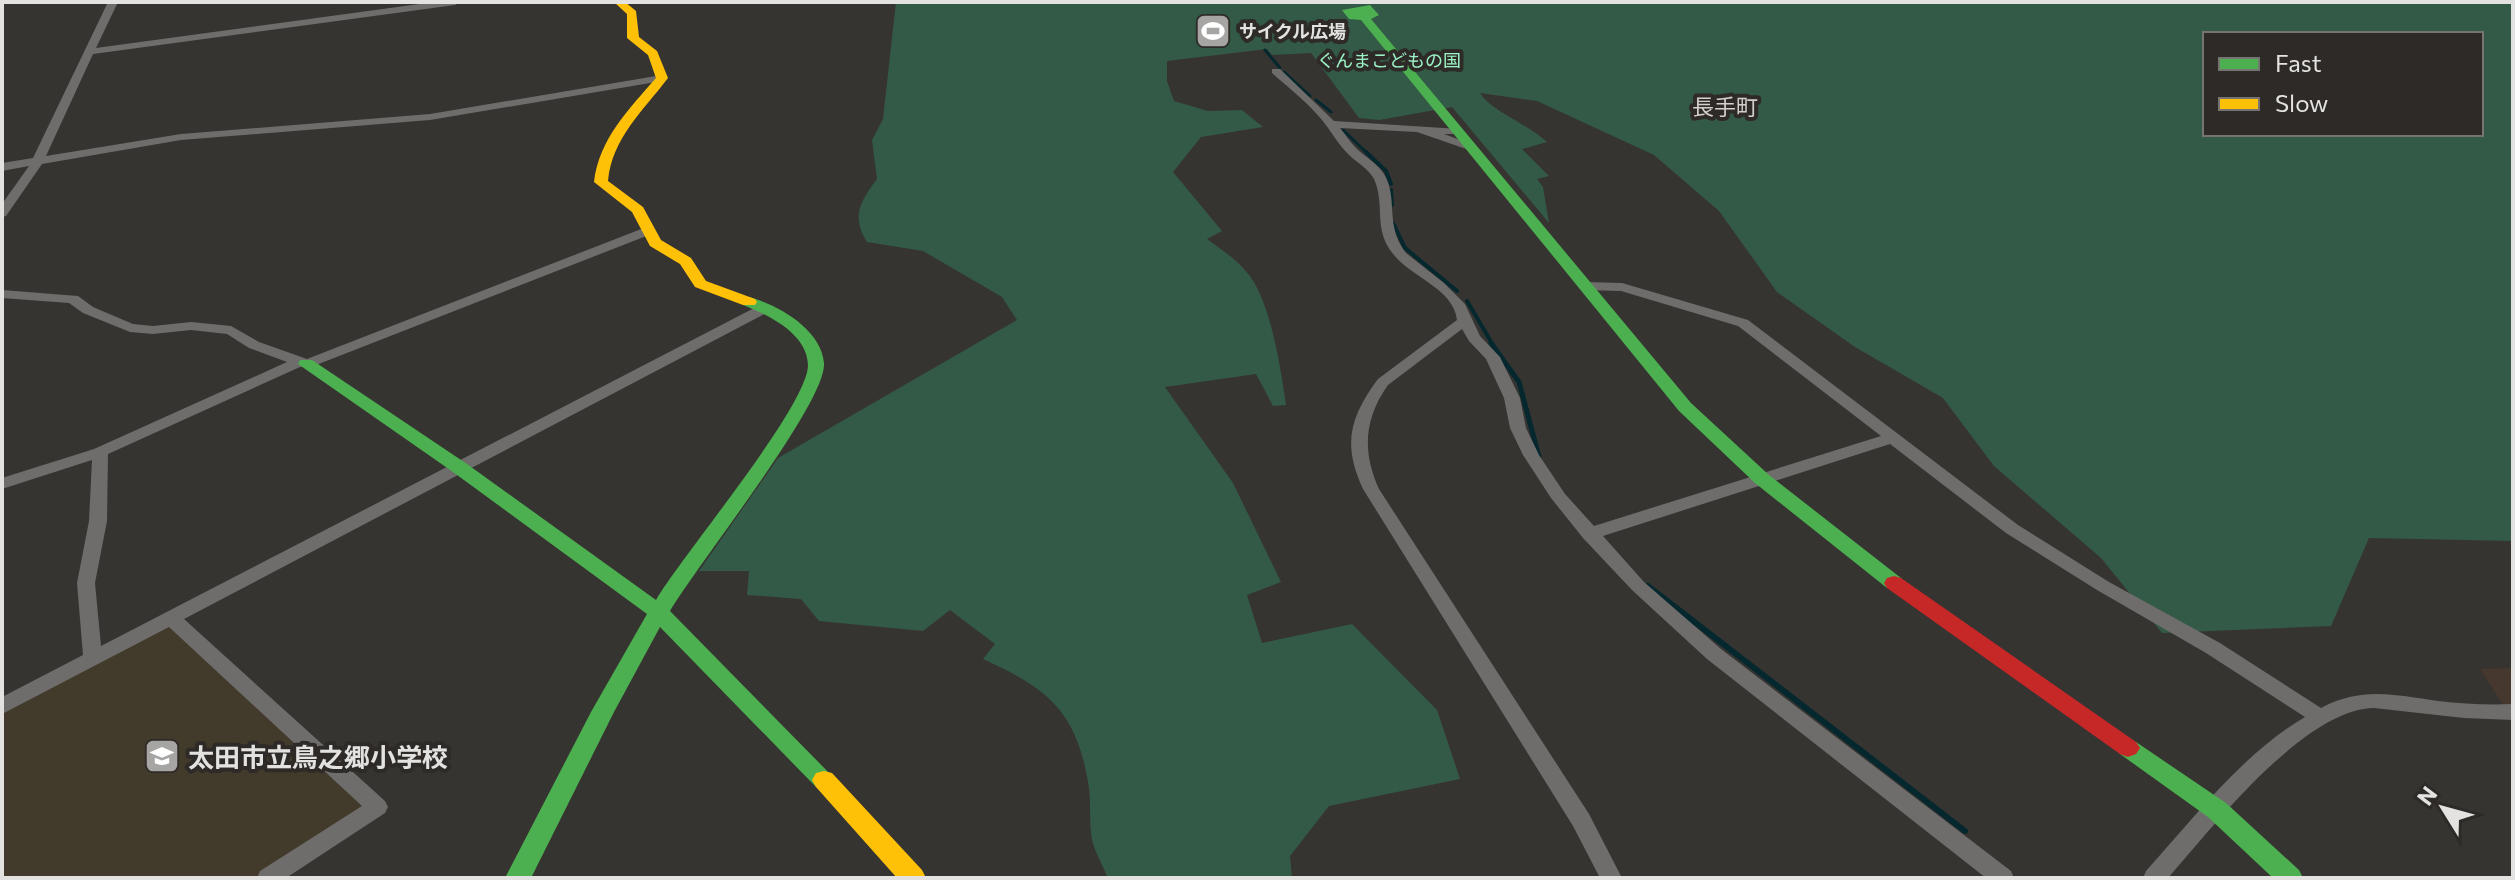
<svg xmlns="http://www.w3.org/2000/svg" width="2515" height="880" font-family="Commissioner,'Noto Sans JP',sans-serif">
<style>
.education{fill:#423a2b}
.medical{fill:#46382e}
.green{fill:#335a46;fill-rule:evenodd}
.lines{fill:none;stroke-linecap:round;stroke-linejoin:round}
.stream-far3{stroke:#05282f;stroke-width:3}
.stream-far2{stroke:#05282f;stroke-width:4}
.stream-far1{stroke:#05282f;stroke-width:5}
.stream{stroke:#05282f;stroke-width:6}
.street{fill:#6e6d6c;fill-rule:evenodd}
.fast{fill:#4caf50;fill-rule:evenodd}
.slow{fill:#ffc107;fill-rule:evenodd}
.jam{fill:#c62828;fill-rule:evenodd}
.labels{text-anchor:middle;dominant-baseline:central;stroke-width:8;stroke-linejoin:round;paint-order:stroke}
.far-poi-label{font-size:18px;font-weight:bold;fill:#e4e2e0;stroke:#2d2a27;text-anchor:start}
.far-park-label{font-size:18px;fill:#9bf3c5;stroke:#2d2a27}
.far-quarter-label{font-size:22px;fill:#d3d0cb;stroke:#2d2a27}
.near-poi-label{font-size:26px;font-weight:bold;fill:#e4e2e0;stroke:#2d2a27;text-anchor:start}
</style>
<rect width="100%" height="100%" fill="#363431"/>
<path class="education" d="M172 619 377 807 268 878H2V706Z"/>
<path class="medical" d="M2513 668V712H2508L2480 669Z"/>
<path class="green" d="M896 2H2513V541L2369 538 2331 626 2162 633 2101 558 1994 466 1943 398 1855 347 1777 292 1719 211 1654 155 1537 101 1480 93C1491 111 1528 124 1547 142L1522 149 1549 176 1537 179 1543 187 1549 223 1452 107 1379 120 1359 118 1311 53 1272 55 1267 49 1167 61V81L1174 101 1208 111 1242 110 1263 127 1201 137 1173 172 1222 231 1207 239C1222 250 1238 260 1249 275 1271 303 1281 370 1286 405L1273 406 1256 374 1165 387 1233 483 1281 582 1247 595 1262 643 1352 624 1437 710 1460 779 1329 806 1290 856 1292 878H1108C1103 867 1097 855 1093 844 1088 824 1092 802 1088 782 1076 711 1047 688 983 659L995 644 950 610 923 631 819 621 801 599 747 595 749 571H699L778 458 1017 320 1002 297 923 251 867 242C851 216 860 202 877 179L872 140 883 119ZM2205 34H2481V134H2205Z"/>
<g class="lines">
<path class="stream-far3" d="M1265 50 1280 68
M1284 72 1310 96
M1316 100 1331 112
M1343 130 1368 154"/>
<path class="stream-far2" d="M1366 152 1386 171 1391 184
M1391 190 1392 205
M1393 223 1405 248 1457 291
M1467 301 1493 345"/>
<path class="stream-far1" d="M1491 343 1519 382 1539 457"/>
<path class="stream" d="M1648 586 1965 831"/>
<path class="street" d="M108 2H118L96 48 434 2H460L455 5 93 54 46 156 181 134 430 114 662 75 667 78 662 81 430 120 181 140 42 164 6 216 2 217V204L29 166 2 171V163L33 158Z
M1272 69H1280L1334 121 1459 129 1463 130V134H1444L1476 146 1478 148 1472 151 1417 132 1340 128C1345 134 1350 142 1356 148 1364 156 1378 164 1384 174 1399 199 1384 225 1406 253L1444 283 1465 304 1480 336 1500 357 1520 398 1526 428 1539 455 1565 494 1594 526 1881 436 1738 326 1621 291 1585 290 1578 286 1585 282 1622 283 1748 320 2018 525 2109 582 2220 643 2321 708C2362 686 2395 695 2438 701 2463 704 2488 705 2513 704V720L2464 718 2374 708C2304 709 2212 828 2168 878H2143L2146 871C2194 818 2242 754 2305 717L2206 653 2097 590 2006 533 1890 444 1603 536 1644 582 1721 649 2011 871 2014 878H1986L1707 659 1632 590 1583 538 1551 498 1523 455 1510 428 1504 398 1486 359 1469 341 1462 329 1388 385C1364 419 1362 451 1379 489L1589 814 1622 878H1600L1573 826 1363 489C1342 444 1350 417 1378 379L1457 320C1454 289 1411 277 1394 255 1372 229 1386 206 1374 179 1369 169 1356 162 1348 154 1338 144 1331 131 1322 120 1308 103 1289 88 1272 73Z
M649 226 654 227V233L311 367H300L108 454 107 521 95 583 101 646 760 305H770L772 308 770 311 184 619 385 801 388 807 385 813 286 878H257L260 871 362 806 169 627 2 714V697L83 655 77 583 89 521 92 460 2 489V478L94 449 287 362 249 348 227 334 191 330 153 334 130 332 83 313 69 303 2 298V290L78 296 93 307 133 324 153 326 191 322 231 326 259 342 307 359Z"/>
<path class="fast" d="M1370 5 1379 15 1371 19 1691 403 1769 475 1901 578 1904 583 1901 588H1887L1755 483 1679 411 1361 20 1349 19 1342 10Z
M749 297C778 305 821 329 824 363 827 402 697 565 670 611L836 780 832 787 824 789 816 787 660 627 614 712 531 878H505L591 712 647 614 453 472 298 364 300 360H312L467 464 656 600C683 554 808 406 808 365 807 333 768 315 743 305L741 302Z
M2128 739 2136 742 2226 803 2299 870 2303 878H2273L2208 817 2120 754 2116 748 2120 742Z"/>
<path class="slow" d="M614 2H625L636 11 639 37 657 51 668 78C643 111 612 138 608 181L643 207 661 240 691 258 706 281 755 299 757 302 755 305H743L695 287 680 264 650 246 632 212 594 182C599 139 629 109 656 78L648 55 627 38V14Z
M824 771 832 773 922 870 926 878H897L816 787 812 780 816 773Z"/>
<path class="jam" d="M1894 576 1901 578 2136 742 2140 748 2136 754 2128 757 2120 754 1887 588 1884 583 1887 578Z"/>
</g>
<defs>
<g id="stadium-square" transform="scale(1.8)"><rect x="-9" y="-9" width="18" height="18" rx="4" fill="#a7a5a3" stroke="#2d2a27"/><path d="M0-5a6.5 5 0 1 0 0 10a6.5 5 0 1 0 0-10ZM-3.5-1.8h7v3.6h-7Z" fill="#fff"/></g>
<g id="school-square" transform="scale(1.8)"><rect x="-9" y="-9" width="18" height="18" rx="4" fill="#a7a5a3" stroke="#2d2a27"/><path d="M0-5L7-2L0 1L-7-2ZM-4 1L0 2.5L4 1V4Q0 6-4 4Z" fill="#fff"/></g>
</defs>
<g fill-rule="evenodd">
<use href="#stadium-square" x="1213" y="31"/>
<use href="#school-square" x="162" y="756"/>
</g>
<g class="labels">
<g class="far-poi-label">
<text x="1239" y="31">サイクル広場</text>
</g>
<g class="far-park-label">
<text x="1389" y="60">ぐんまこどもの国</text>
</g>
<g class="far-quarter-label">
<text x="1725" y="106">長手町</text>
</g>
<g class="near-poi-label">
<text x="188" y="756">太田市立鳥之郷小学校</text>
</g>
</g>
<rect width="2515" height="880" fill="none" stroke="#e4e2e0" stroke-width="8"/>
<rect x="2203" y="32" width="280" height="104" fill="#2d2a27" stroke="#767471" stroke-width="2"/>
<rect x="2219" y="58" width="40" height="12" fill="#4caf50" stroke="#767471" stroke-width="2"/>
<text x="2275" y="72" font-size="24" fill="#e4e2e0">Fast</text>
<rect x="2219" y="98" width="40" height="12" fill="#ffc107" stroke="#767471" stroke-width="2"/>
<text x="2275" y="112" font-size="24" fill="#e4e2e0">Slow</text>
<g transform="translate(2443 808) rotate(307)" stroke="#2d2a27" stroke-width="6" paint-order="stroke">
<path d="M0-6L14 30L0 20L-14 30Z" fill="#e4e2e0"/>
<text y="-12" font-size="22" font-weight="bold" text-anchor="middle" fill="#e4e2e0">N</text>
</g>
</svg>
